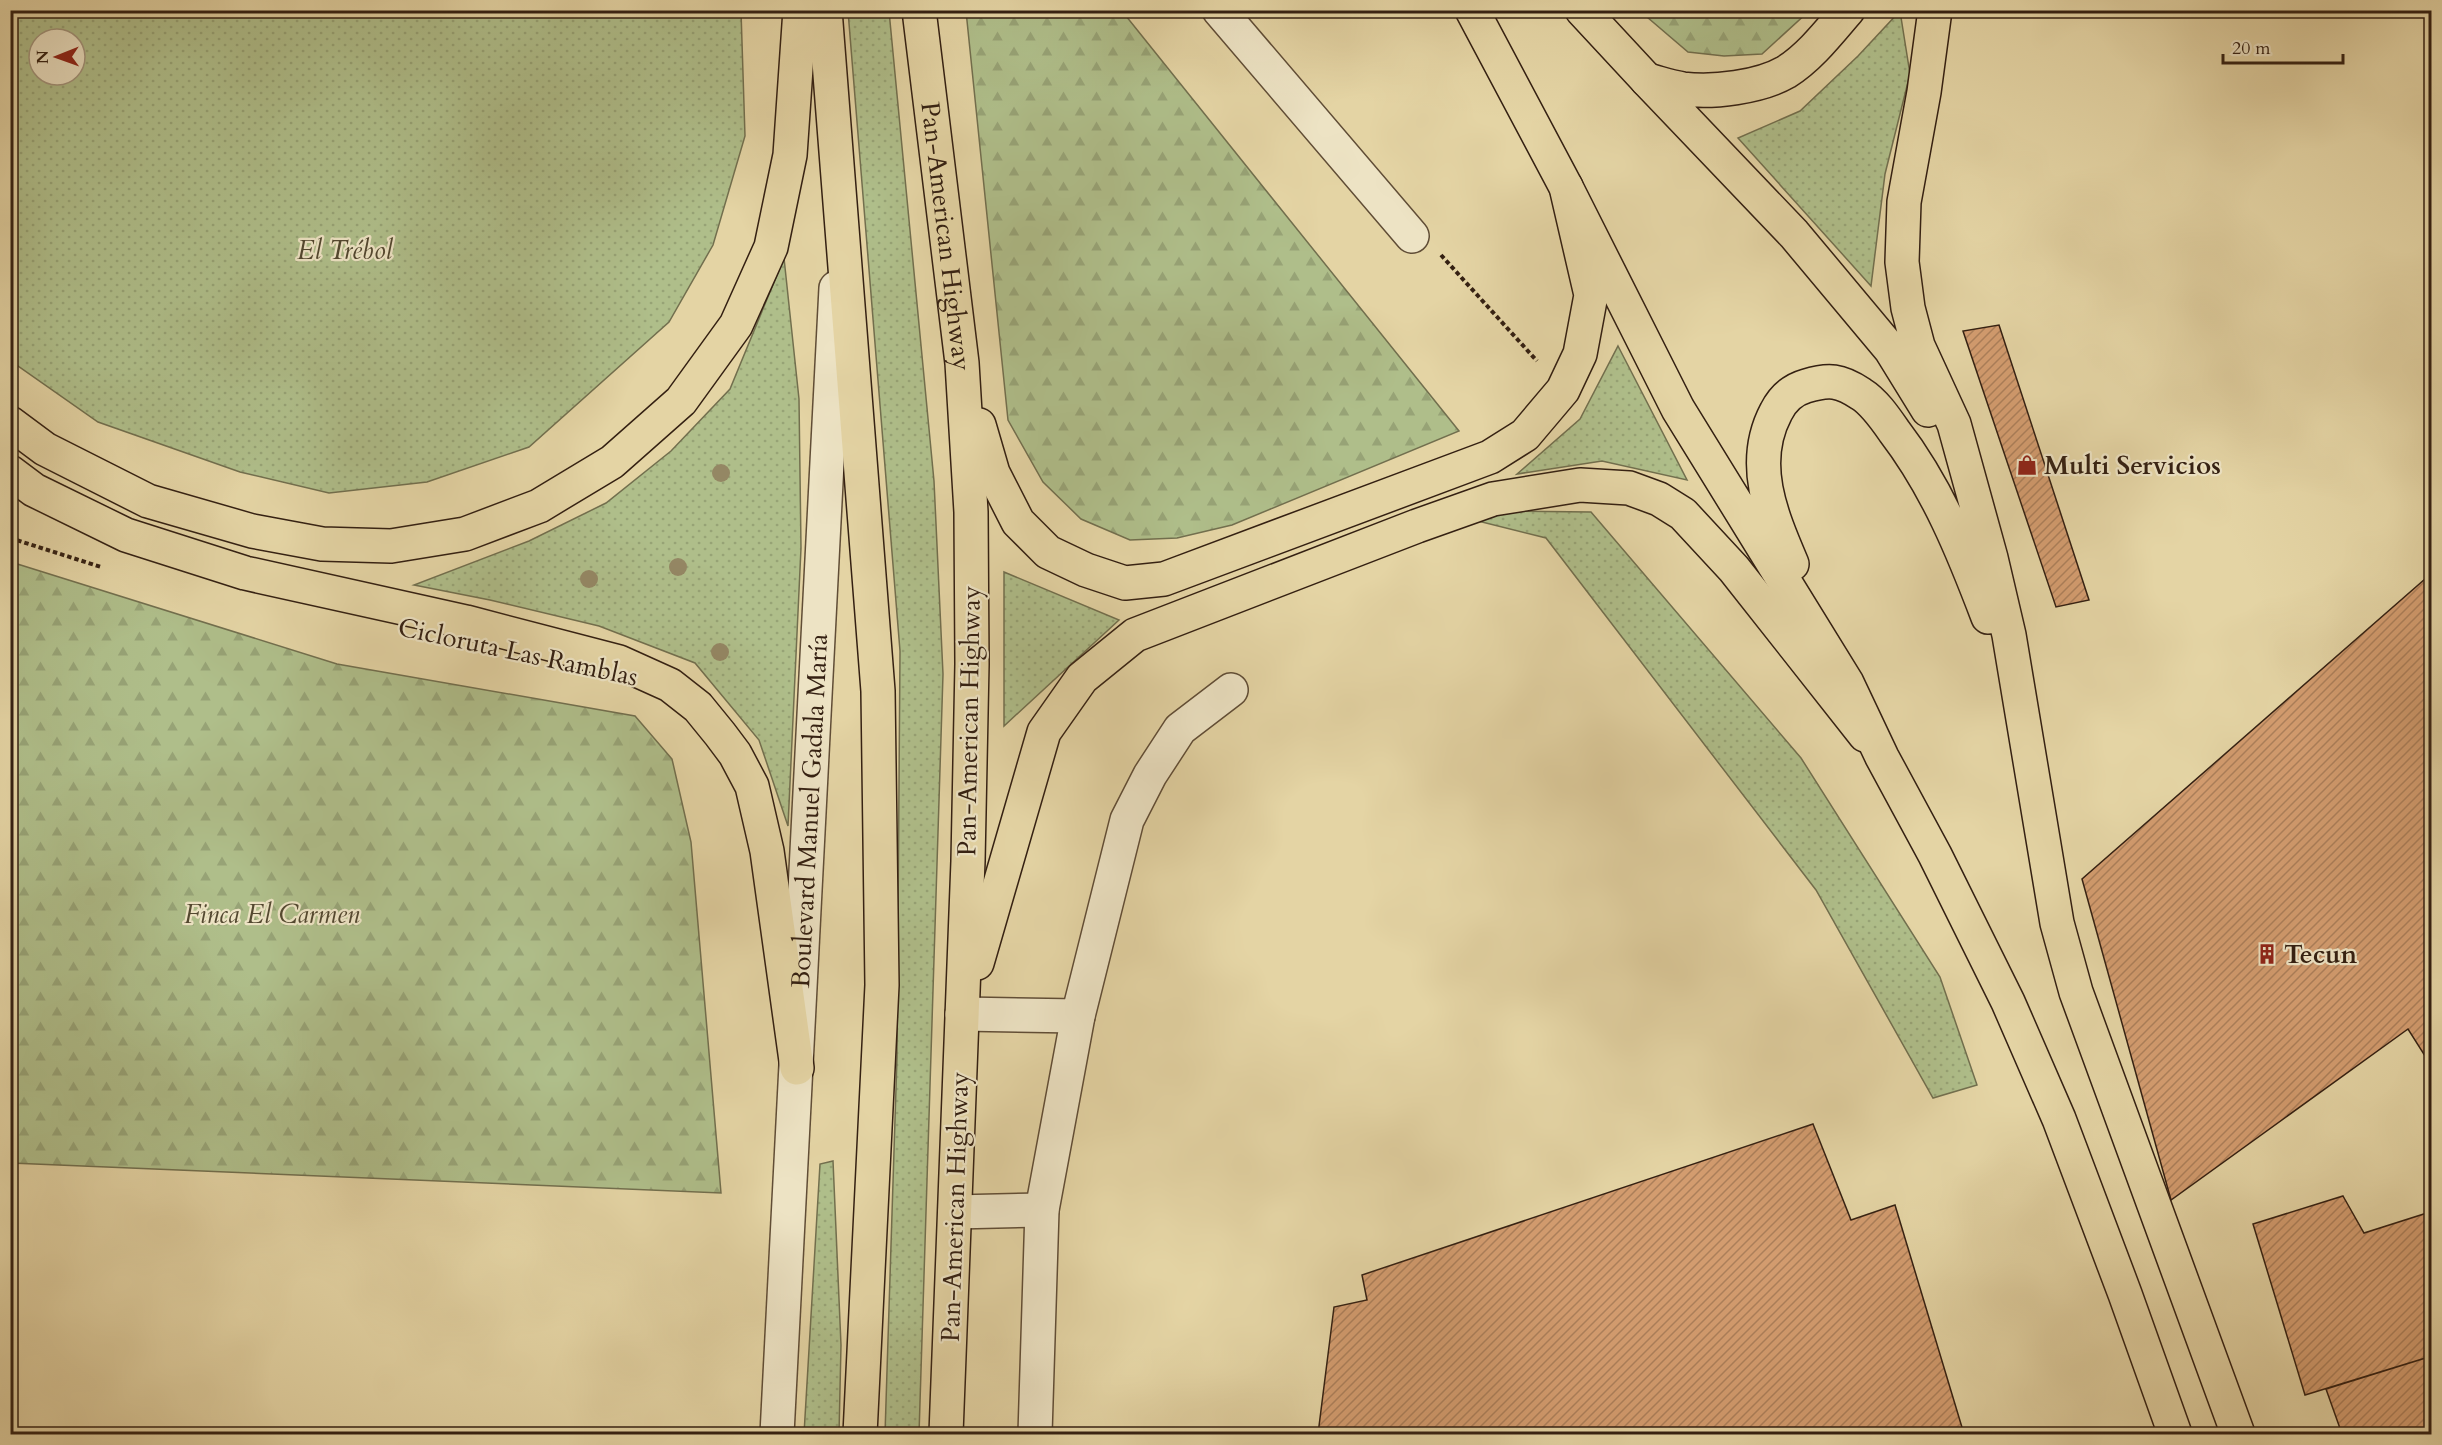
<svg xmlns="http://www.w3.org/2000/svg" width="2442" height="1445" font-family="Cardo,serif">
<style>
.grass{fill:url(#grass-dots);stroke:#726f4e;stroke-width:1.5;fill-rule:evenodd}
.forest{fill:url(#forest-firs);stroke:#726f4e;stroke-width:1.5}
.building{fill:url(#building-hatch);stroke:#342012;stroke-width:1.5}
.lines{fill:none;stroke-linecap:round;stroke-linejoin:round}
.minor-casing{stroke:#604d36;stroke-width:36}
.major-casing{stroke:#342012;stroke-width:36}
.highway-casing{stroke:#342012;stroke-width:36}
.path{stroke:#342012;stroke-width:4;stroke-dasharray:4.5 3;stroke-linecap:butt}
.minor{stroke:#ede3c4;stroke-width:33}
.major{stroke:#e4d4a4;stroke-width:33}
.highway{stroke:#e4d4a4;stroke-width:33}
.tree{fill:#948764}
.labels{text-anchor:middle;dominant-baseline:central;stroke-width:4.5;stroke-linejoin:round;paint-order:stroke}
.street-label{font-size:26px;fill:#342012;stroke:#ede3c4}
.park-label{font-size:26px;font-style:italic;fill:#534830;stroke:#ede3c4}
.poi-label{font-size:26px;font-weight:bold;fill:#342012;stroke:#ede3c4;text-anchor:start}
</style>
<defs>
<pattern id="grass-dots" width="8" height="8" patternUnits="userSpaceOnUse" patternTransform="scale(1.5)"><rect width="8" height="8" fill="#afbe8a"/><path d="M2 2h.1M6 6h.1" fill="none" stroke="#97a376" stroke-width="1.8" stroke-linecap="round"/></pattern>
<pattern id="forest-firs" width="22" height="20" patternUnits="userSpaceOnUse" patternTransform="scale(1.5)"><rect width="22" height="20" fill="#afbe8a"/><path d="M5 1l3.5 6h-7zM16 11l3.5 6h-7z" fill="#97a376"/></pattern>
<pattern id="building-hatch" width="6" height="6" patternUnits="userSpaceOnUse" patternTransform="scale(1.5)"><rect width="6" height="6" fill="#d39c6f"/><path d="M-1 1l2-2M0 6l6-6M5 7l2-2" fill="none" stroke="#ac7f5a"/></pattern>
</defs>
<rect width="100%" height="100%" fill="#e4d4a4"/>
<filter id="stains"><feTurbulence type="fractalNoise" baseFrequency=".00333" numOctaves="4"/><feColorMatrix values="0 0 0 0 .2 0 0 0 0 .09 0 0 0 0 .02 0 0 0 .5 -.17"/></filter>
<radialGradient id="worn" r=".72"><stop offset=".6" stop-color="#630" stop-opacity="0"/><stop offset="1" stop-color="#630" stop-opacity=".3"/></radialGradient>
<path class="grass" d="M10 11H741L745 136 713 245 669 322 529 447 427 482 329 493 240 472 98 422 11 361ZM39 39H75V75H39Z
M848 11H889L934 481 943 674 919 1434H885L897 1057 900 651Z
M1900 11 1910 74 1885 174 1871 286 1738 138 1800 111 1858 56Z
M784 258 799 399 801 548 788 826 759 740 695 663 599 626 490 600 414 585 529 541 606 503 671 451 730 389Z
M1618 346 1687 480 1602 461 1517 474 1580 419Z
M1512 511 1591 512 1801 758 1940 977 1977 1085 1933 1098 1816 890 1546 538 1470 519Z
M1004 572 1119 620 1004 726Z
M833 1161 841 1345 839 1434H804L820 1164Z"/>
<path class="forest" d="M966 11H1122L1459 431 1232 525 1177 538 1130 540 1081 519 1043 482 1008 420Z
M1640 11H1809L1762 54 1724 56 1688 52Z
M11 562 337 664 635 716 672 759 691 842 721 1193 11 1163Z"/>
<path class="building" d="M1999 325 2089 600 2056 607 1963 331Z
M2425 579 2432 586V1067L2408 1029 2171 1200 2082 879Z
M1813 1124 1851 1220 1895 1205 1964 1434H1318L1334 1307 1367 1300 1362 1275Z
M2343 1196 2364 1233 2427 1213 2432 1227V1356L2305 1395 2253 1224Z
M2432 1356V1434H2342L2326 1389Z"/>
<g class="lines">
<g class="minor-casing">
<g id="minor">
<path d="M1219 10 1412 236"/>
<path d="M962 1014 1078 1016"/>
<path d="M955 1212 1042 1210"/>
<path id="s1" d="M777 1434 836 288"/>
<path d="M1035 1434 1042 1210 1078 1016 1127 820 1150 775 1180 729 1231 690"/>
</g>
</g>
<g class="major-casing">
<g id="major">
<path d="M825 10 878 691 882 985 860 1434"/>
<path id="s2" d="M919 10 962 363 971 512 972 664 968 861 946 1434"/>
<path d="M1582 10 1647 80"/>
<path d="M10 423 45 449 148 501 252 531 322 544 391 546 465 534 539 506 612 462 681 401 736 325 771 247 790 155 800 10"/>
<path d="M979 425 993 473 1018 522 1048 552 1086 570 1125 583 1164 579 1490 457 1525 435 1563 390 1580 354 1591 295 1566 187 1472 10"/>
<path d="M10 472 34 490 126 535 245 573 466 622 619 662 670 685 698 707 720 734 735 754 752 786 767 851 797 1068"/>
<path d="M977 963 1044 732 1082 678 1135 635 1417 526 1493 499 1580 485 1629 488 1659 499 1683 514 1734 569 1865 735"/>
</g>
</g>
<g class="highway-casing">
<path id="highway" d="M1935 10 1924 92 1904 202 1902 262 1908 308 1918 346 1954 424 1991 558 2009 635 2057 923 2076 992 2238 1434
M1647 80 1794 234 1891 350 1928 410
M1647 80C1659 83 1671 87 1683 89 1713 93 1760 87 1786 72 1810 57 1829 32 1848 10
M1566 187 1678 409 1847 683 1882 757 1935 855 2008 1002 2059 1119 2125 1294 2175 1434
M1792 564C1771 515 1749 463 1776 412 1782 400 1792 390 1806 386 1829 379 1840 380 1861 394 1874 402 1885 418 1894 431 1937 487 1963 551 1988 617"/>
</g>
<path class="path" d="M1441 255 1537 361
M10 538 101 567"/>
<use href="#minor" class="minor"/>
<use href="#major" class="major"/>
<use href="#highway" class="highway"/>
</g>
<g class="tree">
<circle cx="721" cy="473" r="9"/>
<circle cx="678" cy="567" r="9"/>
<circle cx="589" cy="579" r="9"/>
<circle cx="720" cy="652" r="9"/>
</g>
<defs>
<g id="shop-bare" transform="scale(1.62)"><path d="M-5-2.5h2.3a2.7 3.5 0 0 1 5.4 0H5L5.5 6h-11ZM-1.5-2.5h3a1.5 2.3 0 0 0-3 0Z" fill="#8f2418" stroke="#ede3c4" stroke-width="2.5" paint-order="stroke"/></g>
<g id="building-bare" transform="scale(1.62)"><path d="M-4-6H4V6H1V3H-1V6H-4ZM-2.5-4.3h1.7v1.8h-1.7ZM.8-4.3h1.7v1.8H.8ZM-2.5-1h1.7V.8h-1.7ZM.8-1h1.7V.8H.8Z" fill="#8f2418" stroke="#ede3c4" stroke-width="2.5" paint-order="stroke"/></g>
</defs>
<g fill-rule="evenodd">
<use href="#shop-bare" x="2027" y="465"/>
<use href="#building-bare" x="2267" y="954"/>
</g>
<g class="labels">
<g class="street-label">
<text stroke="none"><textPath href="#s2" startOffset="228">Pan-American Highway</textPath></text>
<text transform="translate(518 652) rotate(12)">Cicloruta Las Ramblas</text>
<text transform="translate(969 721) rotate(-89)">Pan-American Highway</text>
<text stroke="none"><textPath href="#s1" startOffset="624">Boulevard Manuel Gadala María</textPath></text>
<text transform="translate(955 1207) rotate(-88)">Pan-American Highway</text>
</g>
<g class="park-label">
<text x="345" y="250">El Trébol</text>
<text x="272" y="914">Finca El Carmen</text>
</g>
<g class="poi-label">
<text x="2044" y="465">Multi Servicios</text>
<text x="2284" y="954">Tecun</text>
</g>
</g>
<rect width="2442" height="1445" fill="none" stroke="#e4d4a4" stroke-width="36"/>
<rect x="12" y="12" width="2418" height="1421" fill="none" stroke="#342012" stroke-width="3"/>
<rect x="18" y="18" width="2406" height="1409" fill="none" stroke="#342012" stroke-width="1.5"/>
<g transform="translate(57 57) rotate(269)"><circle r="28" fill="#ede3c4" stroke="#a3957d" stroke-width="1.5"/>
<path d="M0-4.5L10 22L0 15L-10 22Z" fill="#8f2418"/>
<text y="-9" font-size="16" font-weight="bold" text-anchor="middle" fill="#342012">N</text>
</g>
<path d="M2223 54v9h120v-9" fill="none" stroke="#342012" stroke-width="3"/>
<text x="2232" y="54" font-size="18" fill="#342012" stroke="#ede3c4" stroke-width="4.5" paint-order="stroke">20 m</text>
<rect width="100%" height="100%" filter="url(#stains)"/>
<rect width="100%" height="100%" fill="url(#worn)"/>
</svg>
